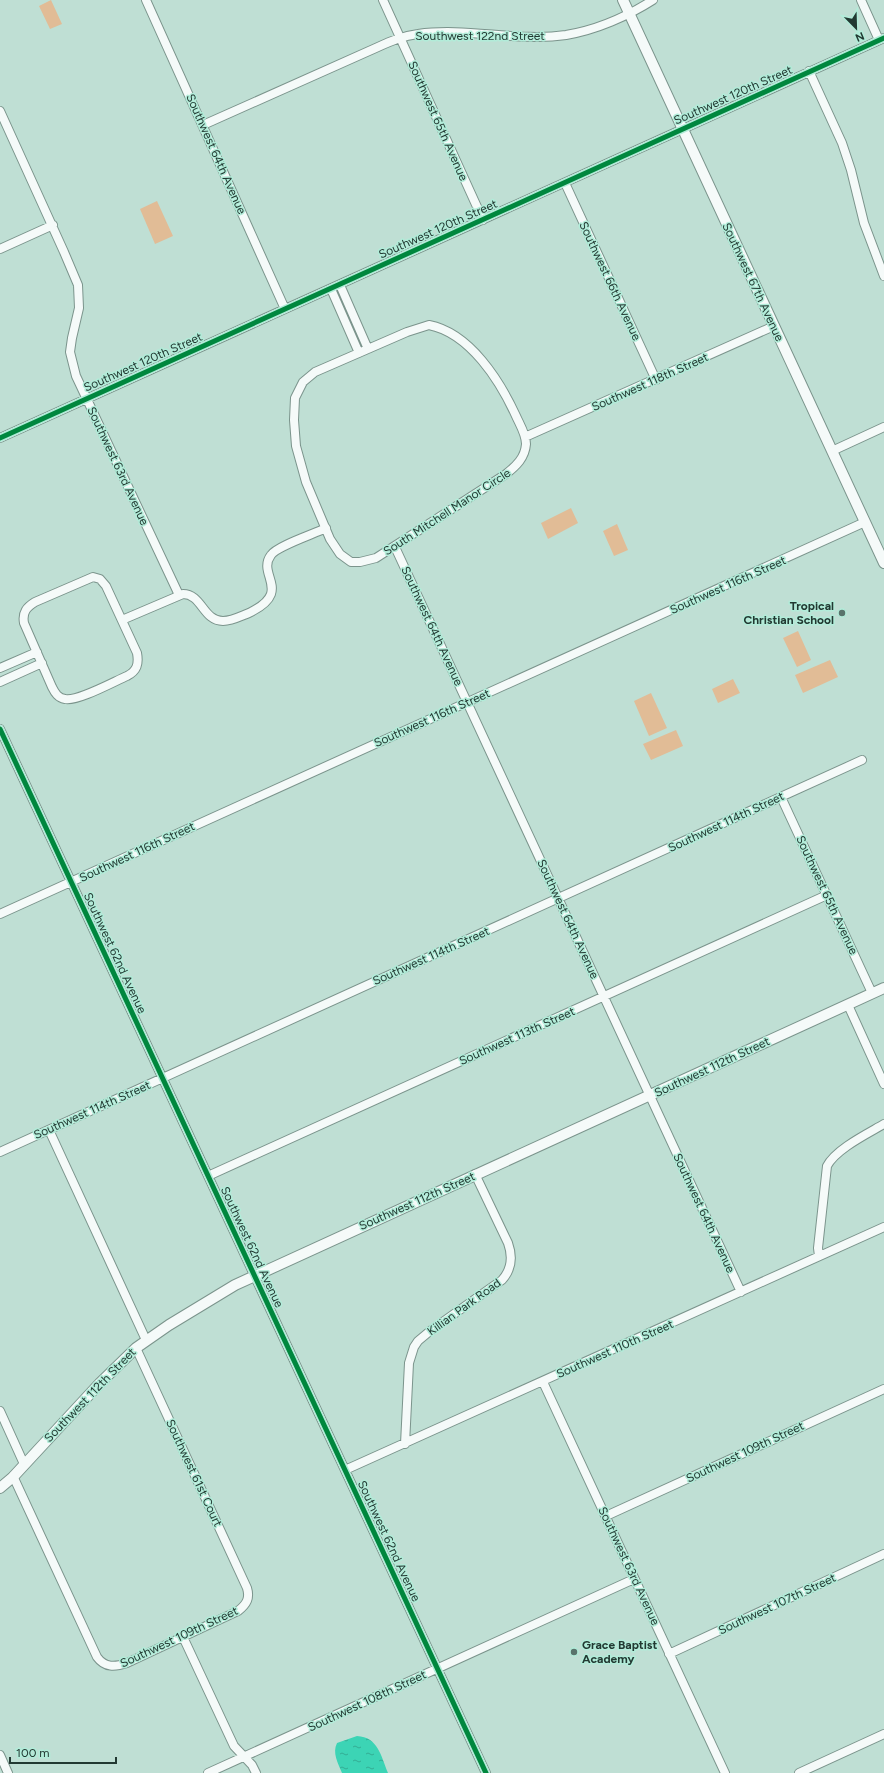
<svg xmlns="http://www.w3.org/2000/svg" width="884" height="1773" font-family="Figtree,sans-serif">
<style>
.garden{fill:#e1bc96}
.water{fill:url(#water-ripples)}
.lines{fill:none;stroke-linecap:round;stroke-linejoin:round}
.minor-casing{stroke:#7b948c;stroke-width:10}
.major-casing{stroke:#7b948c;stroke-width:12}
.minor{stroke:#f5faf9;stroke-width:8}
.major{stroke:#f5faf9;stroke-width:10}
.cycleway-casing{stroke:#b2ecd9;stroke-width:8}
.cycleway{stroke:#00873e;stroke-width:5}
.poi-dot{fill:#59736b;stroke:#b2ecd9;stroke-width:1.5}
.labels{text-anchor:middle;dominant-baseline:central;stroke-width:3;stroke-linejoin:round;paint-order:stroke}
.street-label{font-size:12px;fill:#223932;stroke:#b2ecd9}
.poi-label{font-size:12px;font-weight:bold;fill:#223932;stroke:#b2ecd9;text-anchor:end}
</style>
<defs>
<pattern id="water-ripples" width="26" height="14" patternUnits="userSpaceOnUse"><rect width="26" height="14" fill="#3cd4b5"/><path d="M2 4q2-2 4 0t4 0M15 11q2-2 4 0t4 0" fill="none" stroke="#32ad94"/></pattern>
</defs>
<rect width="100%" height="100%" fill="#bfdfd4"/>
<path class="garden" d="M51 0 62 24 50 29 39 6Z
M157 201 173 236 155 244 140 209Z
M571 508 578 523 548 539 541 523Z
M617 524 628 550 614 556 603 531Z
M798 631 811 660 797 667 783 638Z
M830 660 838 677 803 693 795 675Z
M733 679 740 693 718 703 712 689Z
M651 693 667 728 649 736 634 701Z
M676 730 683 746 651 760 643 744Z"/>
<path class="water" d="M357 1736C378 1737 381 1756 388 1773H342C338 1763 332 1753 337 1743Z"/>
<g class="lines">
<g class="minor-casing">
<path id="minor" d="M146 0 285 309
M383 0 483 220
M861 0 879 40
M809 71 842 143 851 170 864 223 884 276
M0 111 64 252 78 285 79 308 72 338 70 352 76 376 179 595
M203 125 369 51C385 44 400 36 418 34 467 27 517 42 566 35 596 30 628 16 653 0
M565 183 656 380
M0 249 53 225
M340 285 368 349
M331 289 359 353
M429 325C470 333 500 381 516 416 520 425 526 434 526 444 525 458 516 466 506 474L376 558 360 562H351L340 554 330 539 306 482 296 446 294 420 295 398 303 382 315 372 407 332Z
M525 437 774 326
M0 438 884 38
M832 451 884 427
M395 547 741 1292
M93 577 100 579 106 586 137 653C139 664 137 671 127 676 115 681 77 702 65 699 58 698 55 693 52 687L24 623C22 612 27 607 35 602Z
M122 620 183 594C202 594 203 621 223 621 232 621 241 616 249 613 294 591 256 575 271 555 277 546 314 534 326 528
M0 668 37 652
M0 682 42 663
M0 729 486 1773
M781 797 872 993
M0 914 865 522
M848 1005 884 1084
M49 1130 146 1340
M0 1152 862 760
M208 1176 827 895
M819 1256 818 1248 827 1166C836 1149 867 1134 884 1124
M543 1382 725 1773
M0 1411 24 1464
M405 1444 409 1363 414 1347 418 1341 430 1331 502 1280C512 1269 513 1257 508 1243L475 1174
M345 1470 884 1227
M13 1476 97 1657C105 1668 115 1667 127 1663L238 1611C247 1604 250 1598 247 1588L136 1348
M606 1516 884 1389
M183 1637 234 1746 252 1765 256 1773
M669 1654 884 1554
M0 1755 8 1773
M208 1773 634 1579
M799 1773 884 1734"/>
</g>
<g class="major-casing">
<path id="major" d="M623 0 884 563
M0 1488 13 1477 100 1383 136 1348 169 1325 235 1285 884 988"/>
</g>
<use href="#minor" class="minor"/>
<use href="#major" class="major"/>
<g class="cycleway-casing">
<path id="cycleway" d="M0 438 884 38
M0 729 486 1773"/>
</g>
<use href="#cycleway" class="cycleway"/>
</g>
<g class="poi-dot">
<circle cx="842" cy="613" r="4"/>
<circle cx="574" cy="1652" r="4"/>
</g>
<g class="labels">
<g class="street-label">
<text x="480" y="36">Southwest 122nd Street</text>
<text transform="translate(733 95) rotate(-24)">Southwest 120th Street</text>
<text transform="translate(438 121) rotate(66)">Southwest 65th Avenue</text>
<text transform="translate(216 154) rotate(66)">Southwest 64th Avenue</text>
<text transform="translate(438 229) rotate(-24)">Southwest 120th Street</text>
<text transform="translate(610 281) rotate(65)">Southwest 66th Avenue</text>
<text transform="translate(753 282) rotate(65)">Southwest 67th Avenue</text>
<text transform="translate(143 362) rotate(-24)">Southwest 120th Street</text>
<text transform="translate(650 382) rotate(-24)">Southwest 118th Street</text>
<text transform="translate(118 466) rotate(65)">Southwest 63rd Avenue</text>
<text transform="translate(447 512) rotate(-33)">South Mitchell Manor Circle</text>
<text transform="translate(728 585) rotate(-24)">Southwest 116th Street</text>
<text transform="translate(432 626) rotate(65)">Southwest 64th Avenue</text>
<text transform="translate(432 718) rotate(-24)">Southwest 116th Street</text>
<text transform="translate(726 822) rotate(-25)">Southwest 114th Street</text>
<text transform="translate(137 852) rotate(-25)">Southwest 116th Street</text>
<text transform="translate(827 895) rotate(65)">Southwest 65th Avenue</text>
<text transform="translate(568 919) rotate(65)">Southwest 64th Avenue</text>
<text transform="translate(115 953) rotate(65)">Southwest 62nd Avenue</text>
<text transform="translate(431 956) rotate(-24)">Southwest 114th Street</text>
<text transform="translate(517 1036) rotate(-24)">Southwest 113th Street</text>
<text transform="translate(712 1067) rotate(-25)">Southwest 112th Street</text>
<text transform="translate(92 1110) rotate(-24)">Southwest 114th Street</text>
<text transform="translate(417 1201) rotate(-24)">Southwest 112th Street</text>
<text transform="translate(704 1213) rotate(65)">Southwest 64th Avenue</text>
<text transform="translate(252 1247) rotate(65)">Southwest 62nd Avenue</text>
<text transform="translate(464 1307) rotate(-36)">Killian Park Road</text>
<text transform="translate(615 1349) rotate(-24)">Southwest 110th Street</text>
<text transform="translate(90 1395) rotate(-46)">Southwest 112th Street</text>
<text transform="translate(745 1452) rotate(-25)">Southwest 109th Street</text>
<text transform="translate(194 1473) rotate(65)">Southwest 61st Court</text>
<text transform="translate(389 1541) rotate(65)">Southwest 62nd Avenue</text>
<text transform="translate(629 1566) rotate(65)">Southwest 63rd Avenue</text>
<text transform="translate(777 1604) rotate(-25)">Southwest 107th Street</text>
<text transform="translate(179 1637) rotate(-25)">Southwest 109th Street</text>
<text transform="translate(367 1701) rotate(-25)">Southwest 108th Street</text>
</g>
<g class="poi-label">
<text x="834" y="606">Tropical<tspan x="834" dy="14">Christian School</tspan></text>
<text x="582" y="1645" text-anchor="start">Grace Baptist<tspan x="582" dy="14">Academy</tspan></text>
</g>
</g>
<g transform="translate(856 28) rotate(157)" stroke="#b2ecd9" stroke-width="3" paint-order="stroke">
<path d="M0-3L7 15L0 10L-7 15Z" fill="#223932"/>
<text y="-6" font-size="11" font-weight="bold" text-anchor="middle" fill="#223932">N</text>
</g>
<path d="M10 1757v6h106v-6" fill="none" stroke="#223932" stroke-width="2"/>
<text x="16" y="1757" font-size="12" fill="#223932" stroke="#b2ecd9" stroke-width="3" paint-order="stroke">100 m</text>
</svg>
